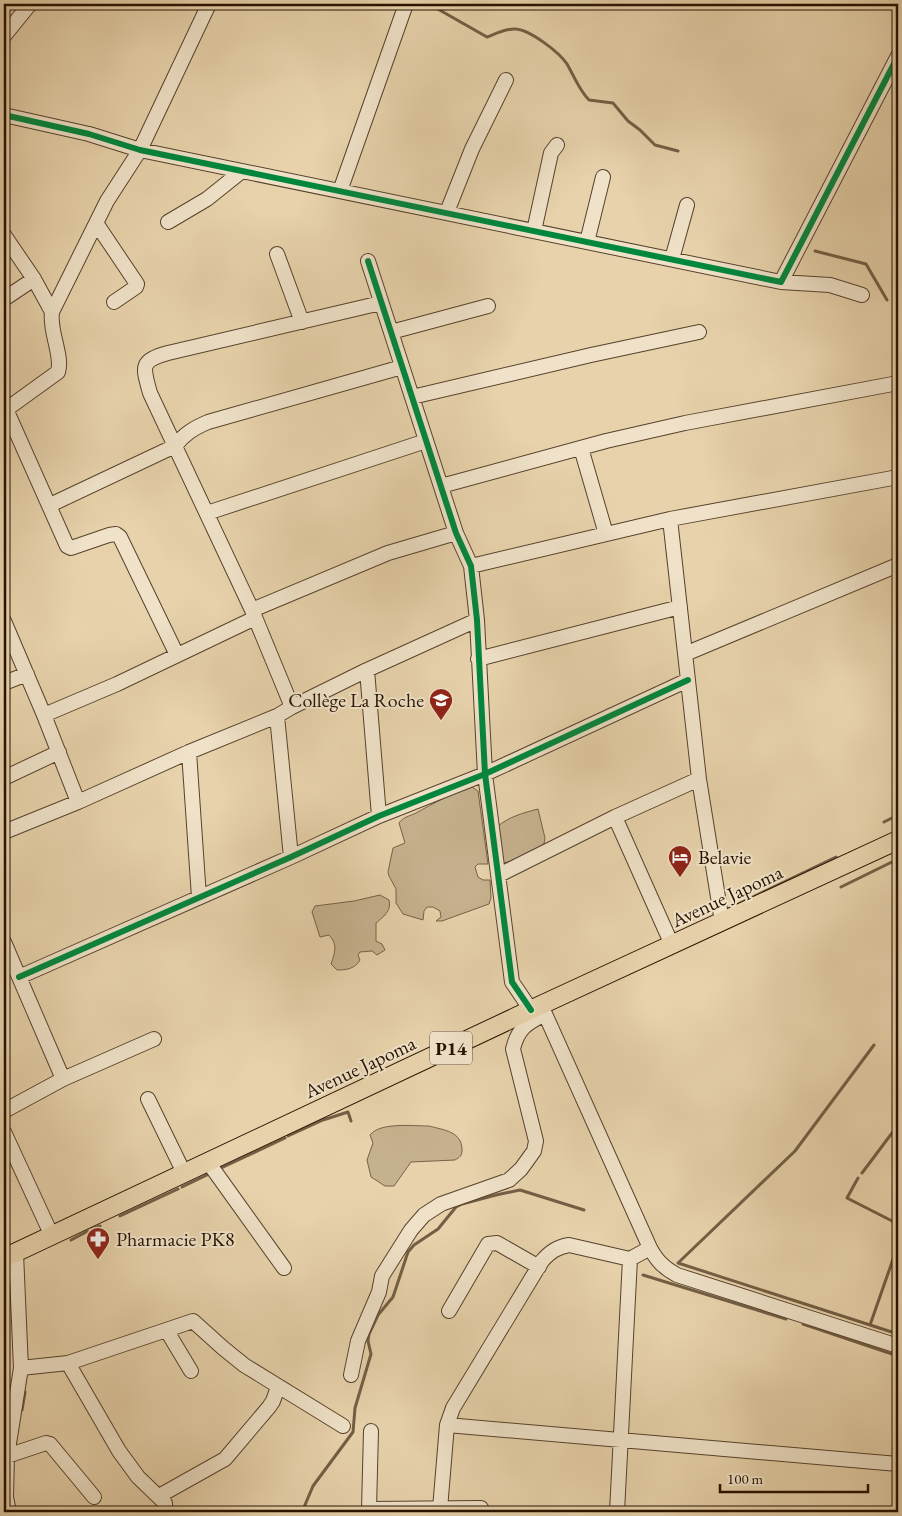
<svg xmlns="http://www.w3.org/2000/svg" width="902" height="1516" font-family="'EB Garamond',serif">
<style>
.grass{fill:#c6b18e;stroke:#766247}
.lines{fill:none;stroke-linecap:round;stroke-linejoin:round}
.stream{stroke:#735e44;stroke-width:3}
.minor-casing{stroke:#57422b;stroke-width:16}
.major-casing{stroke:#271200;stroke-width:20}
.minor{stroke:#efe2c8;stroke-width:14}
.major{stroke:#e7d2ab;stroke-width:18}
.cycleway-casing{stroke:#efe2c8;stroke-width:9}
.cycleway{stroke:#00873e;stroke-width:6}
.labels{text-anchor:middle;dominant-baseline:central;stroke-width:4;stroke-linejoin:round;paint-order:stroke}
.shield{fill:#efe2c8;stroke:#63503c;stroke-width:1}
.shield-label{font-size:19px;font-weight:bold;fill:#271200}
.poi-label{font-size:20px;fill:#271200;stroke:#efe2c8;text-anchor:start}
.street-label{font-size:20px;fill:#271200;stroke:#efe2c8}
</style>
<rect width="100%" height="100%" fill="#e7d2ab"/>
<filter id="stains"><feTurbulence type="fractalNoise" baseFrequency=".004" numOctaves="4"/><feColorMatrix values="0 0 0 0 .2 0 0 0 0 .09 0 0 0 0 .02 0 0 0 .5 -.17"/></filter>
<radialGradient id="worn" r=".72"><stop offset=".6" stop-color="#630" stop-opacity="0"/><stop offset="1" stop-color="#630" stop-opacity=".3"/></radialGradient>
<path class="grass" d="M472 787 478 791 488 864H478L475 867 478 877 483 880H490L491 898 489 904 442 921H436L441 917 440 911 433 907H427L424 911 423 920 403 914 396 903V889L389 876 388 872 393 848 405 843 399 823C403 817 410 816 416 813 434 803 452 793 472 787Z
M538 809 545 838 544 844 520 859 503 863 497 827C508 817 523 813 538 809Z
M380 895 389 900C392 911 383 917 376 923V941L382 944 385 950 377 955 372 951 360 952 358 955 360 960C355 969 346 970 337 970L331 964C335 952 338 945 329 935L320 937 312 912 315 906 354 901Z
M429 1126C443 1130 462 1131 462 1150 462 1156 460 1157 455 1160L411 1162 394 1186H385L371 1177 367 1160 373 1143 370 1135C380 1122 413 1126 429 1126Z"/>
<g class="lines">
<path class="stream" d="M429 4 487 37C495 34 507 28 516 29 530 30 559 52 567 64 574 76 579 90 589 100L613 103 628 121 640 130 655 145 678 151
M815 251 866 264 887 300
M884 822 898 815
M841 887 898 859
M730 908 836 857
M874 1045 795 1151 678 1263 898 1334
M288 1136 323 1120 348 1112 351 1121
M219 1169 285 1138
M862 1173 898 1125
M858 1178 847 1198 898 1224
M182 1187 211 1173
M120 1216 178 1189
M92 1229 100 1226
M71 1240 88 1231
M643 1275 786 1319
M803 1324 898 1356
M870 1325 898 1245
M22 1410 25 1392
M302 1512 313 1486 353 1432 355 1408 371 1354 368 1341 369 1334 378 1315 393 1297 408 1252 414 1245 438 1229 456 1207 462 1204 496 1195 520 1190 584 1210"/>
<g class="minor-casing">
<path id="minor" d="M4 36 30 4
M4 115 89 134 140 150 781 282 898 56
M340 191 406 4
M447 212 472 149 506 80
M168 222 207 199 242 171
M96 223 137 284 136 287 114 302
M534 231 551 153 557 145
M4 235 34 279 52 312
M587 242 603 177
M277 254 302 322
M672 259 687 205
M368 261 456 533 471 566 477 620 485 774 512 982 531 1010
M781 282 830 285 862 295
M4 299 34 279
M391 332 488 306
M412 397 591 355 699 332
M6 409 67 546 71 548 109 535 116 534 120 537 177 655
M4 411 58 372C63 355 49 332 52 312L107 201 140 150 209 4
M581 448 606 534
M441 486 606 441 685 423 898 383
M50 505 175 446C184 434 194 428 208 422L402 367
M207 513 426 441
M670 519 699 779 722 922
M471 566 670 519 898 477
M252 610 388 553 456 533
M4 621 44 715 78 802
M685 654 898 565
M478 659 680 607
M367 670 379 816
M4 683 27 674
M292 707 252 610 150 393C143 367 139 361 168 353L381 303
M44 715 117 684 255 618
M277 716 291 857
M189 752 199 897
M4 778 59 752
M615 817 672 945
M4 832 78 802 189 752 277 716 292 707 367 670 477 620
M499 875 615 817 699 779
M4 942 63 1079
M19 977 291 857 379 816 485 774 688 680
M541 1005 650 1248C657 1261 664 1268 677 1275L898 1346
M148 1099 184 1173
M4 1111 63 1079 154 1039
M4 1132 52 1236
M208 1162 284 1268
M449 1311 488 1244 497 1243 539 1267
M167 1331 191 1371
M68 1363 119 1451 138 1477 165 1503V1512
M21 1368 68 1363 193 1321 223 1348 244 1365 343 1426
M351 1375 358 1341 379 1292 382 1276 411 1230 424 1215 441 1204 509 1180 521 1169 534 1151 536 1141 513 1049C518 1028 527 1023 545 1014
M447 1425 898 1464
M371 1431 369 1509 481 1508
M7 1456 46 1443 50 1444 94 1497
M159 1496 225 1459 269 1407 273 1401 278 1387
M440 1509 447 1425 453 1408 542 1261C550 1252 557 1247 569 1245L630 1259
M9 1512 6 1497 7 1456 21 1368 16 1253
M617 1512 630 1259 650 1248"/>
</g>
<g class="major-casing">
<path id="major" d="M4 1258 541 1005 898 840"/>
</g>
<use href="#minor" class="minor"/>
<use href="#major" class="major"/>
<g class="cycleway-casing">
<path id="cycleway" d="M4 115 89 134 140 150 781 282 898 56
M368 261 456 533 471 566 477 620 485 774 512 982 531 1010
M19 977 291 857 379 816 485 774 688 680"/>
</g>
<use href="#cycleway" class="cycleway"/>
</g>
<defs>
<g id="school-pin" transform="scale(1.25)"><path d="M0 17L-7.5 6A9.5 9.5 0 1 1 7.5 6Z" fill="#8f2418" stroke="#efe2c8"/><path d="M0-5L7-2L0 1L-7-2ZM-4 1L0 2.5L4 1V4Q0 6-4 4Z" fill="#fff"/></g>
<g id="hotel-pin" transform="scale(1.25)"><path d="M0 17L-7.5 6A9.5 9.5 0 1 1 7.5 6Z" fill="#8f2418" stroke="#efe2c8"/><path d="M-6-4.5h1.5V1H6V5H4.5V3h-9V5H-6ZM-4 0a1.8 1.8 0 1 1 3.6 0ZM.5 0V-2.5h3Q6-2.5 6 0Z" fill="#fff"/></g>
<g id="pharmacy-pin" transform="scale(1.25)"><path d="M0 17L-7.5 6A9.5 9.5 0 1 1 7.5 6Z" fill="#8f2418" stroke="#efe2c8"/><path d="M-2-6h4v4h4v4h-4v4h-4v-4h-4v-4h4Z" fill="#fff"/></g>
</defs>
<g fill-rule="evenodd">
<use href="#school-pin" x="441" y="700"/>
<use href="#hotel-pin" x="680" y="857"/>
<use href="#pharmacy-pin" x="98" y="1239"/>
</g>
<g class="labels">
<rect class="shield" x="430" y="1031.5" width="42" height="33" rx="4"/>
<g class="shield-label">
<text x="451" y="1048">P14</text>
</g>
<g class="poi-label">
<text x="424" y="700" text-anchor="end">Collège La Roche</text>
<text x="698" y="857">Belavie</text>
<text x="116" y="1239">Pharmacie PK8</text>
</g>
<g class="street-label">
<text transform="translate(727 896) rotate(-25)">Avenue Japoma</text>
<text transform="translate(360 1067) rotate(-25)">Avenue Japoma</text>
</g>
</g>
<rect width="902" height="1516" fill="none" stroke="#e7d2ab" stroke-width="20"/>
<rect x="5" y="5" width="892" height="1506" fill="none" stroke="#271200" stroke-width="2.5"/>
<rect x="10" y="10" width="882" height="1496" fill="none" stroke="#271200"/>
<path d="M720 1484v8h148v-8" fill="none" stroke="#271200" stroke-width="2.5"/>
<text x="727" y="1484" font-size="15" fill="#271200" stroke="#efe2c8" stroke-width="4" paint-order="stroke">100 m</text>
<rect width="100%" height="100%" filter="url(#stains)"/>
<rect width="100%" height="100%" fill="url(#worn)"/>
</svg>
